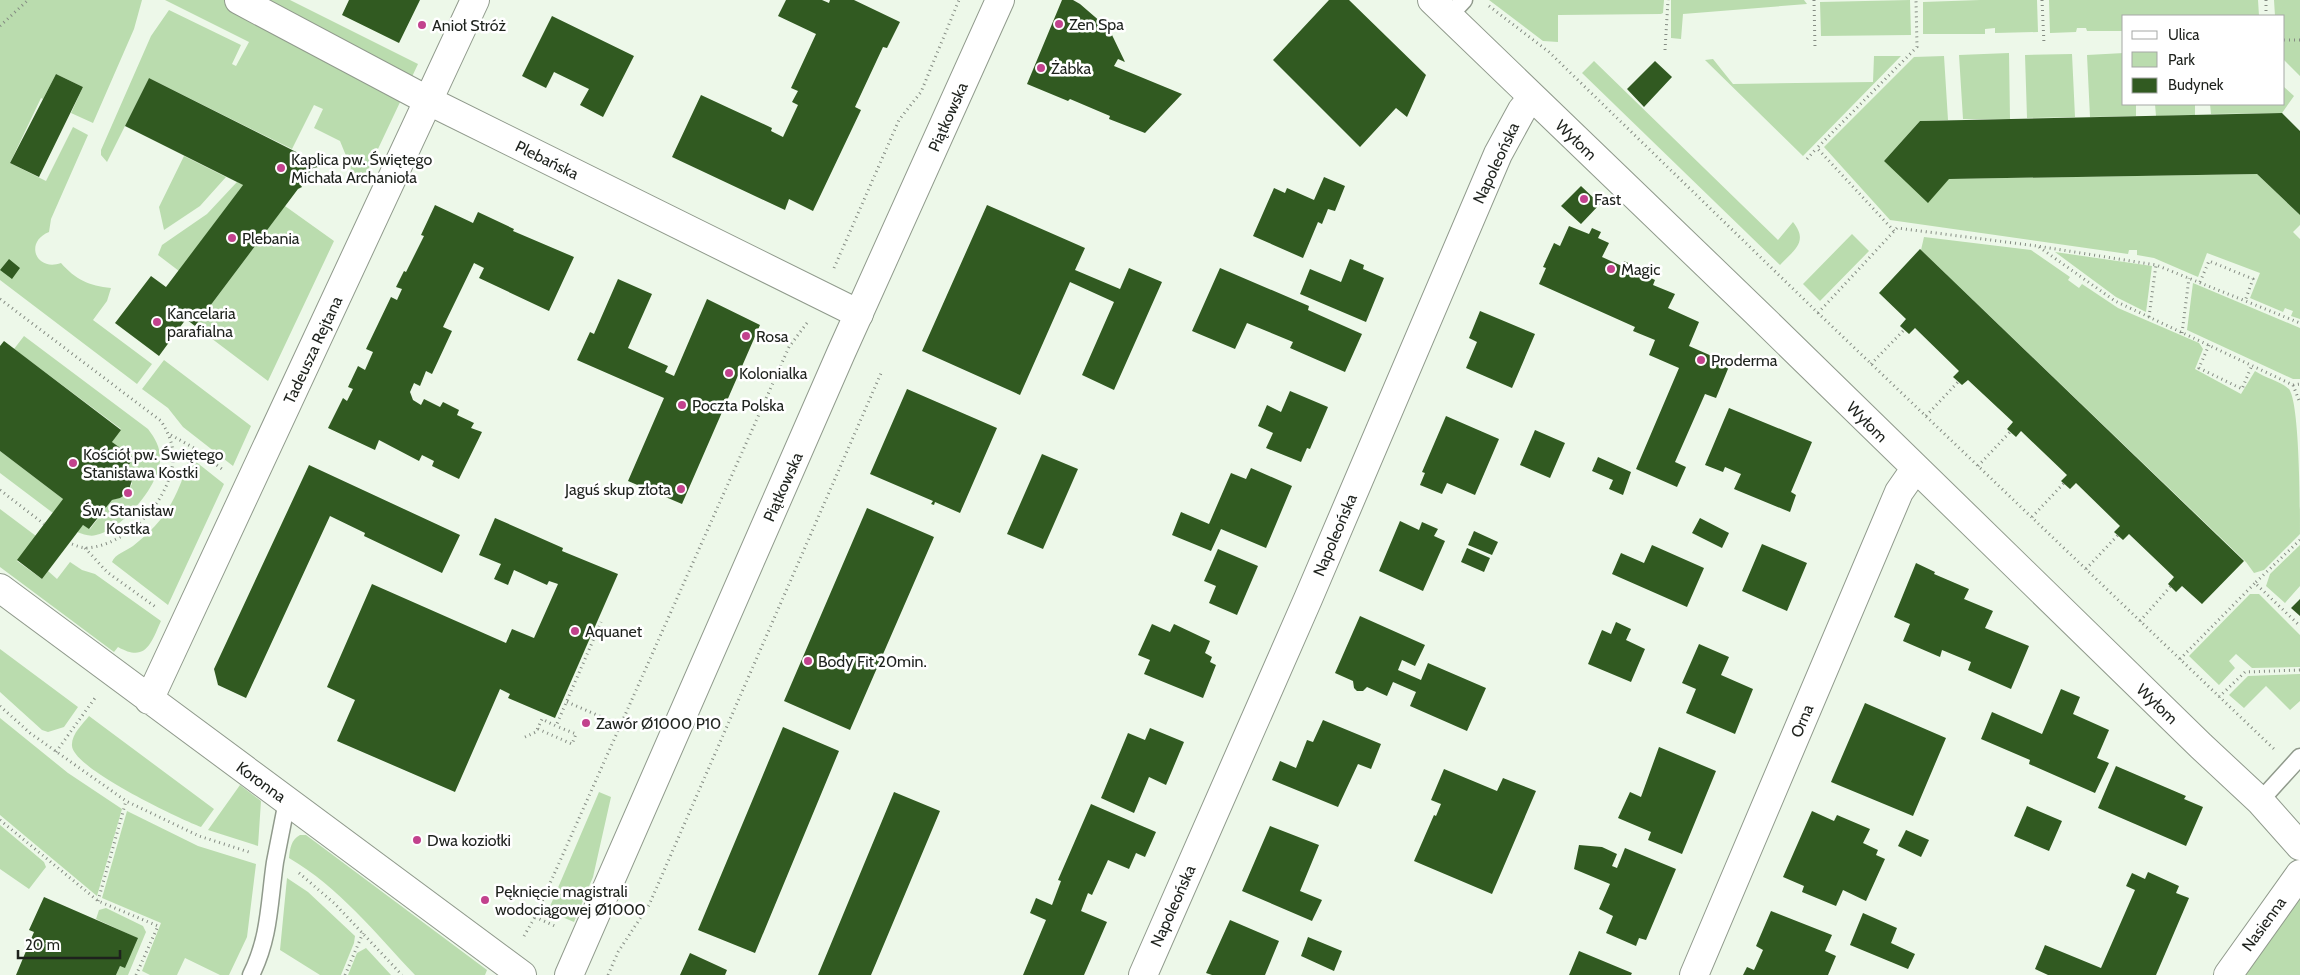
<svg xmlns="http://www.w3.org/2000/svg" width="2300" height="975" font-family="Cabin,sans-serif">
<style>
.green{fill:#badcae}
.building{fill:#315a21}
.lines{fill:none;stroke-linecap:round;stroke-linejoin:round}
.lane-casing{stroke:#909a8c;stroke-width:19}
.street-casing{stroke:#909a8c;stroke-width:30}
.secondary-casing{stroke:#909a8c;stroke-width:30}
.path{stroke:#848b82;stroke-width:3;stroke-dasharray:1 4;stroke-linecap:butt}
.lane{stroke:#fff;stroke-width:16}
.street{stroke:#fff;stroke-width:28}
.secondary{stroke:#fff;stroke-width:28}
.poi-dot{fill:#c2428d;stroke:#fff;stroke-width:2}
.labels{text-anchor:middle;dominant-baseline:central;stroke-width:5;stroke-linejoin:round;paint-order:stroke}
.poi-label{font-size:16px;fill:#1e221d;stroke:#fff;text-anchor:start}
.street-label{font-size:16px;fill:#1e221d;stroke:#fff}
</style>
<rect width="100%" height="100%" fill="#edf8e9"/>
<path class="green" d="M0 0H142L134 29 93 123 71 113 83 87 56 74 43 99 41 98 10 163 46 181 73 127 88 135 51 219 49 232C24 242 36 272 61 263 75 279 89 286 111 288L107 301 93 320 152 364 137 384 0 280Z
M165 0H290L418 64 361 185 346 178 351 168 340 141 314 128 323 109 314 105 292 149 149 78 107 162 101 155V150L151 36 169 10 241 45 232 64 236 66 249 42Z
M1489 0H1664L1663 13 1661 14 1558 15V42L1543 41Z
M1671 0H1804L1807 4 1683 14 1681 39 1671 38Z
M1910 0 1911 35 1821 36 1820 2Z
M1980 0H2037L2038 32 1995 33V28L1985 29V34H1923V2Z
M2049 0H2258L2259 16H2124V31H2087L2086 28H2077L2076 32 2050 33Z
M2274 0H2300V76L2284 60V16H2275Z
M2009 53 2010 119H1963L1959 55Z
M2124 53V104H2136V116L2090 117 2087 55Z
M2072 54 2075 117 2027 118 2025 55Z
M1874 56H1901L1803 156 1705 60 1713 59 1733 84 1873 82Z
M1944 56 1948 120 1920 121 1884 161 1949 179 2257 174 2300 215V225L2293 232 2300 239V319L2291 316 2293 311 2285 308 2283 312 2250 298 2260 273 2207 253 2198 277 2154 258 2137 255V250H2129L2128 254 1890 220 1824 147 1914 57Z
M1594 61 1778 240 1793 222C1809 242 1794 250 1780 265L1582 73Z
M2284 87 2294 96 2282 113 2211 114 2210 104H2284Z
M2155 104H2195V115L2156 116Z
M184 156 226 177 200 206 164 230 159 207Z
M237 182 243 185 179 271 158 255 162 245 207 214Z
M285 206 334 241 268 381 195 326Z
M1852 234 1869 251 1820 301 1803 284Z
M1924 237 2031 250 2070 277 2068 280 2079 288 2082 284 2118 308 2199 343 2203 349 2195 369 2241 394 2255 371C2265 378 2280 381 2289 389 2300 404 2300 509 2300 534L2264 570 2254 573 2246 562 1921 250Z
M2055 252 2152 266 2146 312 2116 297Z
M2193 283 2300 328V379H2293L2187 330Z
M24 336 148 429C155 438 160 447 160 458 161 484 122 530 96 535 90 537 83 534 77 532L83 525 90 529 112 500 124 496 132 484 130 470 112 442 121 429 14 349Z
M164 360 251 426 233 466 183 427 168 408 142 389Z
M0 451 63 499 53 513 0 473Z
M190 460 195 461 224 484 168 605 112 562C115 554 126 551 133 546 143 538 153 529 161 519 169 509 175 497 180 485 184 477 184 466 190 460Z
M0 509 36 536 17 561 42 579 48 571 57 579 70 562 82 570 95 574 161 621C151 643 146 663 118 647L114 652 0 567Z
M2300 545V586L2285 603 2266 586 2270 574Z
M2250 594H2259L2300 635V667L2252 668 2236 654 2229 661 2235 668 2219 685 2189 656Z
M0 649 78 707 64 727 48 732 42 730 0 692Z
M2300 674V701L2290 710 2266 686 2244 708 2229 695 2248 676Z
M89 716 214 809 201 827C178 818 74 769 72 746 71 734 83 724 89 716Z
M0 718 68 773 122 809 97 896 0 815Z
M240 785 261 801 258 846 208 830Z
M599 792 611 797 593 877 574 922 548 911Z
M127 811 198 846 256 864 247 937 229 975H220L185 958 177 975H150L142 971 161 923 102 898Z
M0 825 44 862 46 867 29 889 0 869Z
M300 835H306L487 970 485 975H415C376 934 339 887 289 858 290 848 291 840 300 835Z
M287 878 308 892 355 936 354 943 341 975H320L280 950Z
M2300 899V975H2241L2284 916Z
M106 908 143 926 146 932 128 975H116L120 966 125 967 137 938 96 919 99 910Z
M366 948 391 975H348L357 953Z"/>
<path class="building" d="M349 0H420L399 43 342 15Z
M786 0H822L829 3 830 0H854L900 22 887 48 883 47 855 107 861 110 813 211 789 199 785 210 672 157 701 95 772 128 771 131 783 137 798 105 792 102 798 91 791 88 816 34 778 16Z
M1062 0H1073L1080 4 1102 23 1112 35 1125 62 1118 59 1114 66 1182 94 1145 133 1109 119 1110 116 1070 99 1068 101 1027 84Z
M1329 0H1349L1426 75 1407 117 1396 108 1360 147 1273 60Z
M552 16 634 56 603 117 580 105 589 89 554 72 546 88 522 76Z
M1655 61 1672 77 1644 107 1627 89Z
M56 74 83 87 39 177 10 163Z
M149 78 310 159H318L319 161 313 162 314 166H323L313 168 300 184 302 187 298 189 195 326 186 319 159 356 115 323 151 276 166 287 243 185 125 126Z
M2282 113 2300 131V215L2257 174 1949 179 1928 203 1884 161 1920 121Z
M1324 177 1345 186 1335 211 1328 209 1322 224 1318 222 1303 258 1253 236 1274 188 1285 193 1287 188 1314 200Z
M1581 186 1600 204 1581 224 1561 206Z
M435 205 473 223 478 212 514 229 513 231 574 257 549 311 479 278 484 268 474 263 443 327 452 331 432 374 426 371 420 386 414 383 410 392 413 400 421 405 424 399 440 407 443 402 459 410 457 415 474 423 471 428 482 432 459 479 432 466 434 461 422 455 419 461 379 440 375 450 328 428 343 398 347 401 353 389 348 387 358 366 365 370 373 352 366 349 391 297 397 300 402 289 396 287 404 271 406 272 424 236 421 235Z
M987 205 1085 248 1075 270 1120 289 1129 268 1162 282 1114 390 1082 375 1114 302 1070 282 1020 395 922 351Z
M1569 226 1589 234 1592 228 1601 232 1598 238 1609 243 1602 257 1622 266 1624 261 1637 267 1636 271 1655 280 1653 285 1675 294 1668 308 1699 322 1689 346 1730 364 1716 398 1705 394 1675 462 1686 467 1677 487 1636 469 1679 368 1649 355 1655 340 1633 331 1635 327 1539 284 1546 268 1543 267 1554 243 1560 246Z
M1920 249 2244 561 2202 604 2182 586 2176 592 2168 584 2174 577 2129 534 2123 540 2114 532 2120 526 2076 483 2070 489 2061 481 2067 475 2021 431 2016 437 2007 429 2013 422 1968 380 1962 385 1953 377 1959 371 1915 328 1909 334 1900 326 1906 319 1879 293Z
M9 259 20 268 12 279 0 270Z
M1350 259 1364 265 1363 269 1384 278 1366 322 1300 294 1310 269 1341 282Z
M1220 268 1309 306 1308 310 1362 334 1345 372 1290 348 1293 342 1247 323 1235 349 1192 331Z
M618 279 652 294 628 348 668 366 665 372 674 376 707 299 760 325 682 504 628 481 664 398 577 360 590 332 594 334Z
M1480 311 1535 334 1512 388 1466 368 1477 342 1469 338Z
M4 341 121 430 112 442 134 458 127 467 132 480 128 493 120 498 112 500 89 529 83 525 42 579 17 560 63 499 0 451V346Z
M907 389 997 428 960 513 935 502 934 505 931 504 933 501 870 474Z
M1290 391 1328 407 1310 449 1307 448 1301 462 1266 448 1273 433 1258 426 1267 405 1281 412Z
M1729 408 1812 442 1791 492 1796 495 1790 512 1734 489 1741 474 1725 467 1723 472 1705 465Z
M1446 416 1499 439 1475 495 1447 483 1442 494 1420 485 1425 473 1422 472Z
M1535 430 1565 443 1550 478 1520 465Z
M1042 454 1078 469 1043 549 1007 534Z
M1598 457 1631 472 1623 495 1609 489 1613 480 1592 471Z
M309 465 460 535 442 573 364 536 365 533 330 516 246 698 218 685 214 669Z
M1251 468 1292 486 1266 548 1221 529 1211 551 1172 535 1181 512 1209 524 1231 473 1246 479Z
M867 508 934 537 850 730 784 701Z
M495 518 563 548 562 551 618 574 555 718 508 698 510 694 500 689 455 792 337 741 355 700 327 687 372 584 506 643 512 629 534 638 558 584 549 581 547 585 514 570 508 585 494 579 501 564 479 555Z
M1700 518 1729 533 1722 548 1692 533Z
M1400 521 1419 530 1422 522 1438 529 1434 536 1445 541 1423 591 1379 571Z
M1474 531 1498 542 1492 555 1468 545Z
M1762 544 1807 563 1787 611 1742 591Z
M1652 545 1704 568 1687 607 1612 574 1621 553 1644 563Z
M1467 548 1490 558 1484 572 1461 562Z
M1218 549 1258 566 1237 615 1209 603 1216 586 1204 581Z
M1916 563 1935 572 1934 574 1969 589 1964 599 1993 611 1985 628 2029 646 2011 689 1968 670 1971 662 1942 650 1940 657 1903 641 1910 624 1894 617Z
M2300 599V616L2291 608Z
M1360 616 1425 645 1415 666 1402 660 1398 670 1421 680 1428 663 1486 688 1467 731 1410 706 1416 692 1393 682 1387 696 1367 687 1363 691H1357L1354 688 1353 681 1335 673Z
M1616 622 1631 629 1626 640 1645 649 1631 682 1588 664 1602 630 1611 634Z
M1152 624 1170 632 1174 624 1210 641 1205 653 1212 657 1210 662 1216 665 1203 698 1144 674 1150 660 1138 655Z
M1699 644 1729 657 1721 675 1753 689 1735 734 1686 713 1696 689 1682 683Z
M2061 689 2080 697 2073 714 2109 730 2097 758 2109 763 2095 793 2029 764 2030 760 1981 739 1992 712 2042 734Z
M1865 703 1946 738 1913 816 1831 782Z
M1323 720 1381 744 1371 769 1358 764 1338 807 1272 780 1280 761 1296 768 1307 740 1313 742Z
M783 727 839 751 755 953 698 930Z
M1150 728 1184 742 1166 785 1149 777 1134 813 1101 798 1128 733 1145 740Z
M1659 747 1716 771 1682 854 1648 840 1651 832 1618 818 1630 792 1641 797Z
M2116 766 2186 796 2184 799 2203 807 2186 846 2098 808Z
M1444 769 1497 791 1503 778 1536 791 1492 894 1414 861 1434 815 1436 816 1441 804 1431 800Z
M894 792 940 811 871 975H818Z
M1091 804 1156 832 1145 857 1136 853 1129 869 1108 860 1092 895 1088 893 1081 911 1107 922 1084 975H1023L1046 920 1030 913 1036 898 1052 905 1061 881 1058 880Z
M2027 806 2062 821 2049 851 2014 836Z
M1812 811 1834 821 1837 815 1870 829 1863 843 1878 850 1876 855 1885 859 1866 901 1843 890 1836 906 1802 892 1804 886 1783 877Z
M1270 826 1319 845 1300 891 1322 900 1312 921 1242 891Z
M1906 830 1929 840 1921 857 1898 846Z
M1579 845 1602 847 1617 854 1612 866 1617 868 1625 848 1676 869 1646 940 1639 938 1636 946 1606 933 1613 916 1599 909 1610 884 1574 869Z
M2148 872 2179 886 2176 893 2189 898 2156 975H2048L2035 969 2045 945 2101 968 2135 890 2126 886 2132 873 2145 879Z
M44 897 138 938 125 968 120 966 116 975H16L34 932 29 930Z
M1771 911 1832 935 1825 951 1836 956 1828 975H1743L1747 967 1754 970 1763 950 1756 946Z
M1863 913 1897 928 1891 943 1915 954 1908 969 1850 945Z
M1230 920 1279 941 1265 975H1212L1206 973Z
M1308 937 1342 951 1334 971 1301 956Z
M1579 951 1632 973 1631 975H1569Z
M690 953 727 970 725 975H680Z"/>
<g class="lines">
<g class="lane-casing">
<path id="lane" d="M1449 16 1464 0
M2260 801 2300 757
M251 975C270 937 269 903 275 862 279 842 283 821 287 801"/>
</g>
<g class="street-casing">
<path id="street" d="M239 0 429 101 859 314
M1432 0 1756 312 2201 746 2260 801 2300 846
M0 588 522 975
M149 700 475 0
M1143 975 1308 599 1498 154 1522 110 1532 98
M1694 975 1899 492 1915 469
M2228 975 2300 874"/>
</g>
<g class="secondary-casing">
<path id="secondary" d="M569 975 841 353 1000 0"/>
</g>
<path class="path" d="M1814 0 1815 48
M2042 0 2044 44
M2266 0V16
M1489 6 1549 52 1818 313 2274 749
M0 26 28 0
M2284 40H2300
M1665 50 1668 0
M1807 159 1817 148
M1894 231 1817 148 1917 47 1916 0
M2039 247 2115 301 2293 385 2300 384
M834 268 899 120 921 92 959 0
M2200 282 2209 261 2253 279 2245 301
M0 299 161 421C170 435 176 451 172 468 165 505 126 545 87 548 81 548 75 545 69 543
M1818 313 1897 228 2037 246 2156 265 2300 323
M2149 317 2156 265
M2182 333 2189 278
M2209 345 2199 368 2242 389 2252 365
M1871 364 1904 330
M2293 385 2300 403
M1926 416 1958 382
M171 435 194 448 222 469
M1978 466 2010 432
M0 490 44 524
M2032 517 2064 483
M2300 540 2255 583 2300 626
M85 548 107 572 157 608
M2086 569 2118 535
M2140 621 2171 586
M2180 659 2255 583
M2219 697 2245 672 2300 670
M567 702 620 725
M0 706 30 733 126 801 199 836 252 853
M538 729 572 744 576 734 556 726
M525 737 536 732 542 719 556 726 601 622
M56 752 95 698
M0 820 98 901 158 926 136 975
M299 873 334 903 402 975
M98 901 126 801
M535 917 557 927
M524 936 535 917 789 347 807 323
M345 975 363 933
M608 975 618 952 649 905 882 371"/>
<use href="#lane" class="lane"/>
<use href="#street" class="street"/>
<use href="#secondary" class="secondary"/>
</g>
<g class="poi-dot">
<circle cx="1059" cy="24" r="5"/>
<circle cx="422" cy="25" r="5"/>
<circle cx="1041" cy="68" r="5"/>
<circle cx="281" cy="168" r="5"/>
<circle cx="1584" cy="199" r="5"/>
<circle cx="232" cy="238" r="5"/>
<circle cx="1611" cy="269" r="5"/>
<circle cx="157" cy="322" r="5"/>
<circle cx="746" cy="336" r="5"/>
<circle cx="1701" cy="360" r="5"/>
<circle cx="729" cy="373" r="5"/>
<circle cx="682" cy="405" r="5"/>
<circle cx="73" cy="463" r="5"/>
<circle cx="681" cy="489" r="5"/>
<circle cx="128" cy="493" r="5"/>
<circle cx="575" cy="631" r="5"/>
<circle cx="808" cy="661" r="5"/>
<circle cx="586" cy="723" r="5"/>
<circle cx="417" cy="840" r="5"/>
<circle cx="485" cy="900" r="5"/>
</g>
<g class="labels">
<g class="poi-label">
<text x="1069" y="24">Zen Spa</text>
<text x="432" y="25">Anioł Stróż</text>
<text x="1051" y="68">Żabka</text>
<text x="291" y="159">Kaplica pw. Świętego<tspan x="291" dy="18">Michała Archanioła</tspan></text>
<text x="1594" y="199">Fast</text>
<text x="242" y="238">Plebania</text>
<text x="1621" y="269">Magic</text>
<text x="167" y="313">Kancelaria<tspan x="167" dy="18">parafialna</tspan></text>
<text x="756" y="336">Rosa</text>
<text x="1711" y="360">Proderma</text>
<text x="739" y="373">Kolonialka</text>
<text x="692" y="405">Poczta Polska</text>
<text x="83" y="454">Kościół pw. Świętego<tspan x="83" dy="18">Stanisława Kostki</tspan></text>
<text x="671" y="489" text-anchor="end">Jaguś skup złota</text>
<text x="128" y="510" text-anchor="middle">Św. Stanisław<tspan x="128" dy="18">Kostka</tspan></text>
<text x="585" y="631">Aquanet</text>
<text x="818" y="661">Body Fit 20min.</text>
<text x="596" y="723">Zawór Ø1000 P10</text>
<text x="427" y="840">Dwa koziołki</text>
<text x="495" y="891">Pęknięcie magistrali<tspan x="495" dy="18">wodociągowej Ø1000</tspan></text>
</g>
<g class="street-label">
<text transform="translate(948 117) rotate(-66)">Piątkowska</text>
<text transform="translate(1576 140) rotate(44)">Wyłom</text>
<text transform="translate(547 160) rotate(26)">Plebańska</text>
<text transform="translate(1496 163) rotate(-65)">Napoleońska</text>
<text transform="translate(313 350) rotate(-65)">Tadeusza Rejtana</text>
<text transform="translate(1867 422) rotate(45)">Wyłom</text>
<text transform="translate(783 487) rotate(-66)">Piątkowska</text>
<text transform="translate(1335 535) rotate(-67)">Napoleońska</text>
<text transform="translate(2157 704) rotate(44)">Wyłom</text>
<text transform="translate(1802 721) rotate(-67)">Orna</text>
<text transform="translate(261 782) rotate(36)">Koronna</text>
<text transform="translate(1173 906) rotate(-66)">Napoleońska</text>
<text transform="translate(2264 924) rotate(-54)">Nasienna</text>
</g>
</g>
<rect x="2122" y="15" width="162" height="90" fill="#ffffff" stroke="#a5a7a5"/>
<rect x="2132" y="31" width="25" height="8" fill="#ffffff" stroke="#a5a7a5"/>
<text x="2168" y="40" font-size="15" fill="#1e221d">Ulica</text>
<rect x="2132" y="52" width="25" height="15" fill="#badcae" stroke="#a5a7a5"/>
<text x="2168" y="65" font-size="15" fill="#1e221d">Park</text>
<rect x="2132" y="78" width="25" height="15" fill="#315a21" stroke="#a5a7a5"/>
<text x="2168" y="90" font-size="15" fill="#1e221d">Budynek</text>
<path d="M18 950v8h102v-8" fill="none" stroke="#1e221d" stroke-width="2.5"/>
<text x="25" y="950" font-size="15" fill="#1e221d" stroke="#ffffff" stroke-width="4" paint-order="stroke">20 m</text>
</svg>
